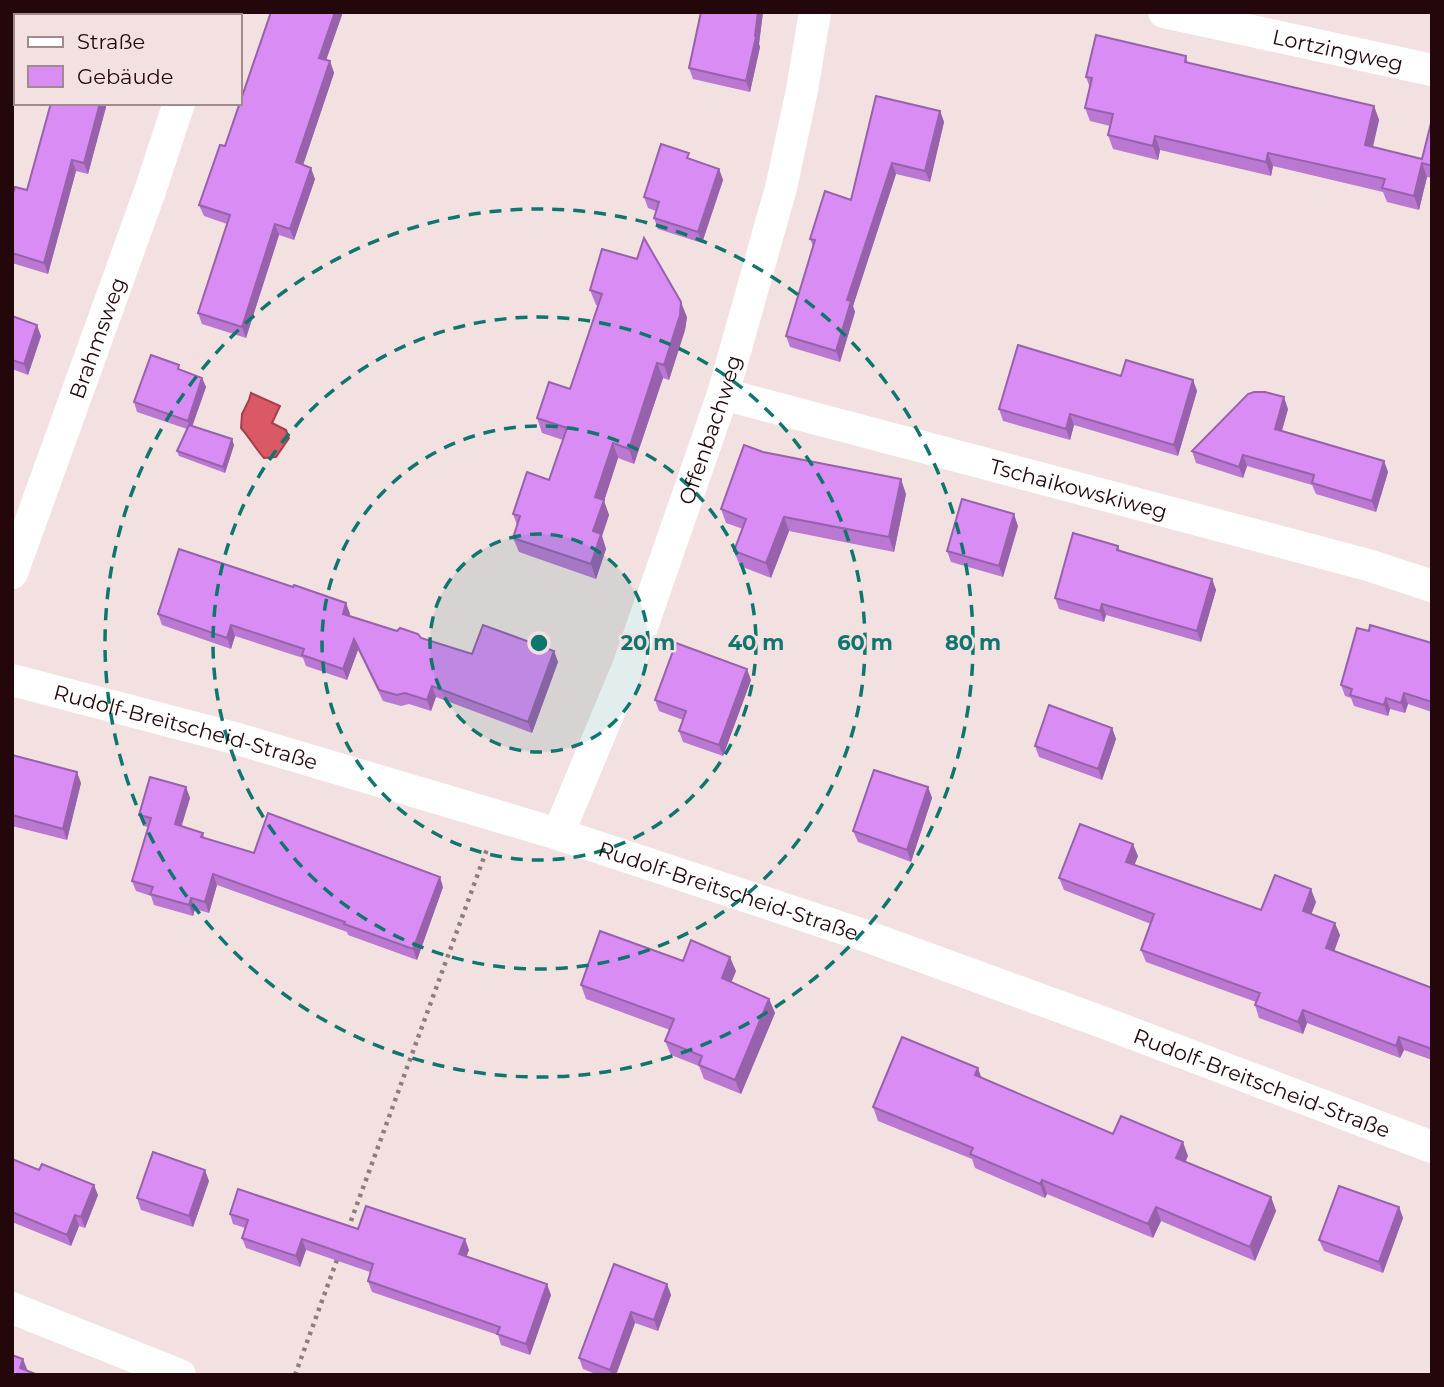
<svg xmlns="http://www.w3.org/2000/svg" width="1444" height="1387" font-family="Montserrat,sans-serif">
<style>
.water{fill:#db5867;stroke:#a4404b;stroke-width:2}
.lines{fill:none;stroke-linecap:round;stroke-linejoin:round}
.path{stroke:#927b7d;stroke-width:4.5;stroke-dasharray:3.5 5;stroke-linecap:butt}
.street{stroke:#fff;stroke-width:32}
.wall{fill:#ba78d2}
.shaded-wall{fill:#9762ab}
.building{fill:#d88cf4;stroke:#9762ab;stroke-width:2}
.ring{fill:none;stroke:#0f766e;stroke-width:3.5;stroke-dasharray:12 9}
.labels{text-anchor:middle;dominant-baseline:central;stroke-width:5;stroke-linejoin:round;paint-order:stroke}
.street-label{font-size:21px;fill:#24070a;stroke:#f3e1e1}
.centre{fill:#0f766e;stroke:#f3e1e1;stroke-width:3.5}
.ring-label{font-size:21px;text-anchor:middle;font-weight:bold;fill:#0f766e;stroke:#f3e1e1;stroke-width:5;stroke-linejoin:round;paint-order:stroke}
</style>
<rect width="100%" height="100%" fill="#f3e1e1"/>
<path class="water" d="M251 393 280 406 272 423 286 430 289 438 276 457 264 458C255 448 250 438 241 428L242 414 249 400Z"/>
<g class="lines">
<path class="path" d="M348 1229 487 849
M295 1375 338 1257"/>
<g class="street">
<path id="s1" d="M1164 12 1432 70"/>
<path d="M209 16 210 12"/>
<path id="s2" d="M723 394 1368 565 1432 586"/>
<path id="s3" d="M12 573 150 191 179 103"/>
<path id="s4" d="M12 680 238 739 558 834 863 935 1102 1022 1432 1147"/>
<path id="s5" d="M558 834 628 667 723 394 781 188 802 90 815 12"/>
<path d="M12 1308 180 1375"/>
</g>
</g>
<path class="wall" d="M271 12H343L326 60 330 61 334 73 303 165 315 179 294 240 279 235 246 338 202 324 198 313 227 224 204 216 199 205 225 146Z
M701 12H763L759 44 760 47 750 92 693 79 689 68Z
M1186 56 1188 63 1374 106 1379 120 1373 147 1422 159 1432 119V178L1427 177 1419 210 1387 202 1383 192 1273 166 1271 176 1160 150 1158 160 1113 149 1108 135 1110 126 1090 121 1085 108 1090 88 1086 77Z
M100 103H105L106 107 88 174 76 171 48 274 12 263V196L27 190Z
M940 111 944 122 930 182 896 174 853 306 855 312 840 362 790 347 786 336 813 246 810 239 851 200Z
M691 159 719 169 723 180 702 243 658 229 654 218 656 211 648 208 644 197Z
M590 290 687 317 685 330 669 380 663 378 634 464 618 458 604 501 609 515 602 536 606 549 596 579 519 552 513 538 517 525 513 514 549 480 563 440 542 433 537 418 570 389 598 306 596 305Z
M12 316 41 336 28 375 12 369Z
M1121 376 1193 380 1197 391 1178 456 1074 425 1070 440 1003 421 999 409Z
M202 378 206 387 192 426 234 445 225 473 179 456 177 451 187 429 137 412 134 402Z
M1288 409 1282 431 1384 461 1388 472 1376 512 1316 494 1312 485 1247 466 1243 478 1196 463 1192 451Z
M763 452 906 494 894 552 789 531 771 578 740 566 734 551 743 529 726 523 721 509Z
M1018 526 1003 577 951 562 947 551Z
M1118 546 1120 551 1212 579 1216 590 1201 642 1106 615 1104 622 1059 609 1055 598Z
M293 587 346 603 350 614V616L472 654 554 651 558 662 532 733 436 697 431 711 409 704 401 706 383 701 358 650 347 680 306 666 303 658 235 636 231 649 162 625 158 614Z
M1369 631 1432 643V712L1408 704 1405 713 1390 709 1388 716 1354 706 1351 698 1345 696 1341 685Z
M751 680 723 756 683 742 679 731 683 720 659 711 655 700Z
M1112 728 1116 739 1102 780 1039 757 1035 746Z
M12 755 81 783 67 840 12 826Z
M186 787 190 798 181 826 203 833 204 838 254 853 443 887 417 960 348 935 347 932 217 885 209 913 195 909 193 916 154 905 151 896 136 891 132 881 148 827 143 826 139 815Z
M928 787 932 798 911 862 858 842 853 831Z
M1138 856 1134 865 1261 910 1316 902 1311 914 1340 935 1334 951 1432 988V1060L1404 1050 1400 1058 1307 1023 1303 1034 1259 1018 1255 1005 1256 1002 1146 962 1141 950 1151 924 1064 890 1059 878Z
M683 961 736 971 731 982 769 999 775 1013 741 1094 704 1079 699 1066 671 1055 665 1041 670 1030 586 999 581 985Z
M982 1078 1113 1134 1188 1156 1185 1161 1271 1197 1276 1211 1255 1261 1161 1221 1153 1238 1047 1194 1045 1198 975 1168 972 1159 878 1121 873 1107Z
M12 1159 98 1195 85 1228 79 1226 71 1246 12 1222Z
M209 1181 193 1227 141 1210 137 1198Z
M1399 1207 1403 1218 1383 1273 1324 1251 1319 1240Z
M230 1214 358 1229 469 1250 466 1257 551 1295 530 1355 501 1345 498 1335 372 1292 368 1281 370 1272 306 1250 300 1267 246 1248 242 1238 245 1228 233 1224Z
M614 1264 667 1284 671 1295 658 1331 635 1323 616 1375H598L583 1369 579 1358Z"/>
<path class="shaded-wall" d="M105 12H112L111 16H104Z
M335 12H343L323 69 319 58Z
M758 12H763L759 44 760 47 750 92 746 81 755 36Z
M330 61 334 73 300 174 296 162Z
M100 103H105L106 107 88 174 84 163Z
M1374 106 1379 120 1370 158 1365 145Z
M940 111 944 122 930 182 925 171Z
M1155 136 1160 150 1158 160 1153 146Z
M1268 153 1273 166 1271 176 1266 162Z
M72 160 76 171 48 274 44 263Z
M892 163 896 174 853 306 855 312 840 362 836 351 847 300Z
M1422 163 1427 177 1419 210 1414 196Z
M311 168 315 179 294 240 290 229Z
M719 169 723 180 702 243 698 232Z
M275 224 279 235 246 338 242 327Z
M681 302 687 317 685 330 669 380 664 365Z
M37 325 41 336 28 375 24 364Z
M657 363 663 378 634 464 629 449Z
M202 378 206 387 191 430 188 421Z
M1193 380 1197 391 1178 456 1174 445Z
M1284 397 1288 409 1279 440 1275 429Z
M1070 414 1074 425 1070 440 1066 429Z
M232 439 234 445 225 473 223 467Z
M613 443 618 458 604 501 609 515 602 536 606 549 596 579 591 564 595 497Z
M1243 455 1247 466 1243 478 1239 467Z
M1384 461 1388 472 1376 512 1372 501Z
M901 479 906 494 894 552 889 537Z
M1014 514 1018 526 1003 577 999 566Z
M784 517 789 531 771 578 766 563Z
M1212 579 1216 590 1201 642 1197 631Z
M346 603 350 614 347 625 343 614Z
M1102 604 1106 615 1104 622 1100 611Z
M231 625 235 636 231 649 227 638Z
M354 639 358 650 347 680 343 669Z
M554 651 558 662 532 733 528 722Z
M747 669 751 680 723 756 719 745Z
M432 686 436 697 431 711 427 700Z
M1404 693 1408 704 1405 713 1401 703Z
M1386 698 1390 709 1388 716 1384 705Z
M1112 728 1116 739 1102 780 1098 769Z
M77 772 81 783 67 840 63 829Z
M186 787 190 798 179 835 175 824Z
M928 787 932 798 911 862 907 850Z
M1133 844 1138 856 1131 874 1126 862Z
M213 874 217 885 209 913 205 902Z
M440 877 443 887 417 960 413 949Z
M1311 889 1316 902 1308 923 1303 911Z
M191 898 195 909 193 916 189 905Z
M1335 923 1340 935 1331 960 1326 948Z
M730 957 736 971 727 993 722 978Z
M769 999 775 1013 741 1094 735 1080Z
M1303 1010 1307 1023 1303 1034 1298 1022Z
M1399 1037 1404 1050 1400 1058 1396 1046Z
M978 1068 983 1082 975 1075Z
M1183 1142 1188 1156 1181 1172 1176 1158Z
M205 1170 209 1181 193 1227 189 1216Z
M1042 1180 1047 1194 1045 1198 1040 1184Z
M94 1185 98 1195 85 1228 81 1217Z
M1271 1197 1276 1211 1255 1261 1250 1247Z
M1156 1207 1161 1221 1153 1238 1148 1224Z
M1399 1207 1403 1218 1383 1273 1379 1262Z
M75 1215 79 1226 71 1246 67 1235Z
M302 1239 306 1250 300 1267 296 1256Z
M465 1239 469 1250 463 1265 459 1254Z
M547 1284 551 1295 530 1355 526 1344Z
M667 1284 671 1295 658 1331 654 1320Z
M631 1312 635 1323 616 1375H612L610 1370Z
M23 1359 29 1374 20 1368Z"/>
<path class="building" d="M40 12H105L104 16H39Z
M271 12H335L319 58 330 61 296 162 311 168 290 229 275 224 242 327 198 313 230 215 199 205 220 145 225 146Z
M701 12H758L755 36 756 37 746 81 689 68Z
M1096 35 1186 56 1185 62 1374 106 1365 145 1422 159 1432 119V166L1422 163 1414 196 1382 188 1385 179 1268 153 1266 162 1155 136 1153 146 1108 135 1113 114 1085 108 1092 78 1086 77Z
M876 96 940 111 925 171 892 163 847 300 851 301 836 351 786 336 815 240 810 239 825 191 851 200Z
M51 103H100L84 163 72 160 44 263 12 253V196L15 187 27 190Z
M661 144 689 153 687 158 719 169 698 232 654 218 659 202 644 197Z
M644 238 681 302 680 315 664 365 657 363 629 449 613 443 595 497 604 500 593 531 601 534 591 564 513 538 520 516 513 514 527 472 549 480 567 428 537 418 549 382 570 389 602 294 590 290 602 249 637 259Z
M12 316 37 325 24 364 12 360Z
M1018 345 1121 376 1126 360 1193 380 1174 445 1070 414 1066 429 999 409Z
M151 355 179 365 178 369 202 378 188 421 134 402Z
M1254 392H1265L1284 397 1275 429 1384 461 1372 501 1312 483 1314 475 1243 455 1239 467 1192 451 1248 394Z
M189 425 232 439 223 467 177 451Z
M744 445 763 452 901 479 889 537 784 517 766 563 734 551 746 519 721 509Z
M962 499 1014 514 999 566 947 551Z
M1073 533 1118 546 1117 550 1212 579 1197 631 1102 604 1100 611 1055 598Z
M179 549 293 587 294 585 346 603 343 614 397 631 400 628 418 634 421 638 472 654 483 625 554 651 528 722 432 686 427 700 405 693 397 695 379 690 354 639 343 669 302 655 304 649 231 625 227 638 158 614Z
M1370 625 1432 643V702L1404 693 1401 703 1386 698 1384 705 1350 695 1352 689 1341 685 1357 628 1369 631Z
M676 643 747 669 719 745 679 731 686 711 655 700Z
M1049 705 1112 728 1098 769 1035 746Z
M12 755 77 772 63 829 12 815Z
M874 770 928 787 907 850 853 831Z
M150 777 186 787 175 824 203 833 201 837 254 853 268 813 440 877 413 949 344 924 345 922 213 874 205 902 191 898 189 905 150 894 153 887 132 881 151 818 139 815Z
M1080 824 1133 844 1126 862 1261 910 1275 875 1311 889 1303 911 1335 923 1326 948 1432 988V1049L1399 1037 1396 1046 1303 1010 1298 1022 1255 1005 1260 993 1141 950 1154 914 1059 878Z
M600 931 683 961 691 940 730 957 722 978 769 999 735 1080 699 1065 702 1056 665 1041 674 1019 581 985Z
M902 1037 978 1068 975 1075 1113 1134 1121 1116 1183 1142 1176 1158 1271 1197 1250 1247 1156 1207 1148 1224 1042 1180 1040 1184 970 1154 973 1148 873 1107Z
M153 1152 205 1170 189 1216 137 1198Z
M12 1159 39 1170 42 1164 94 1185 81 1217 75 1215 67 1235 12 1212Z
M1339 1186 1399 1207 1379 1262 1319 1240Z
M238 1189 358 1229 366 1206 465 1239 459 1254 547 1284 526 1344 497 1334 500 1327 368 1281 373 1264 302 1239 296 1256 242 1238 248 1220 230 1214Z
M614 1264 667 1284 654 1320 631 1312 610 1370 579 1358Z
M12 1355 23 1359 20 1368 38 1375H12Z"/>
<circle cx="539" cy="643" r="109" fill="#0f766e" fill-opacity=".12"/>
<g class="ring">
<circle cx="539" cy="643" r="109"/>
<circle cx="539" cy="643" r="217"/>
<circle cx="539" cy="643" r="326"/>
<circle cx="539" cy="643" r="434"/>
</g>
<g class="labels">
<g class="street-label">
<text stroke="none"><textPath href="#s1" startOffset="178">Lortzingweg</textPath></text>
<text stroke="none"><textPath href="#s3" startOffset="250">Brahmsweg</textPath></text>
<text stroke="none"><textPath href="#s5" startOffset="432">Offenbachweg</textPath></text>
<text stroke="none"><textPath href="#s2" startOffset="368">Tschaikowskiweg</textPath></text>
<text stroke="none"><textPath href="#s4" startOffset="180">Rudolf-Breitscheid-Straße</textPath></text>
<text stroke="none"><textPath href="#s4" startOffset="747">Rudolf-Breitscheid-Straße</textPath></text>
<text stroke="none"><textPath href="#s4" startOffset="1314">Rudolf-Breitscheid-Straße</textPath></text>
</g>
</g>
<circle cx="539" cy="643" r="10" class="centre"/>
<g class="ring-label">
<text x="648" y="650">20 m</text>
<text x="756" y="650">40 m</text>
<text x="865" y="650">60 m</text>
<text x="973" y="650">80 m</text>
</g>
<rect width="1444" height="1387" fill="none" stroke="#24070a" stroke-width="28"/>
<rect x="14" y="14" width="228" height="91" fill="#f3e1e1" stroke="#a08a8b" stroke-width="2"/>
<rect x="28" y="37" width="35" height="10" fill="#ffffff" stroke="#a08a8b" stroke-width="2"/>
<text x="77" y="49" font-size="21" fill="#24070a">Straße</text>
<rect x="28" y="66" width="35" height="21" fill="#d88cf4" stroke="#a08a8b" stroke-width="2"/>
<text x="77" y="84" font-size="21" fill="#24070a">Gebäude</text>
</svg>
